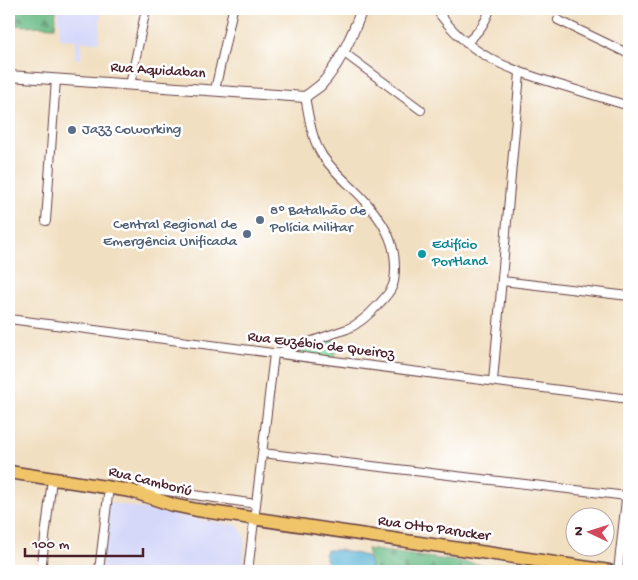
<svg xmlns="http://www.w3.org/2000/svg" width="638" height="580" font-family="'Gochi Hand',sans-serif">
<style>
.built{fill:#d5d8f9}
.forest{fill:url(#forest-firs);stroke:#5b6e59}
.park{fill:url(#park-dots);stroke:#687e66}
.water{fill:#57b1d4;stroke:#506880}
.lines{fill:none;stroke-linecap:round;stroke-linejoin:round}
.minor-casing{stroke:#633c42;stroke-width:10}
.tertiary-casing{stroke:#633c42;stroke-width:12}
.primary-casing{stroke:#633c42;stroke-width:15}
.minor{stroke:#fff;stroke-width:8}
.tertiary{stroke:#fff;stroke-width:10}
.primary{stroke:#f0c469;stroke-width:12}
.service-dot{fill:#5c6f8a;stroke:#fff;stroke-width:2}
.culture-dot{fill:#0f9aa8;stroke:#fff;stroke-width:2}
.labels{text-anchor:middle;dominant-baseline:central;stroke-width:5;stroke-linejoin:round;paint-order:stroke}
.street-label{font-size:15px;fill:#4a1f2b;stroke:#fff}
.service-label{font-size:15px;fill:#4e5e75;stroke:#fff;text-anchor:start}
.culture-label{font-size:15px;fill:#0d838f;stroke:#fff;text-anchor:start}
</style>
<defs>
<pattern id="forest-firs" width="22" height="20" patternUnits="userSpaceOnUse" patternTransform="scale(1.25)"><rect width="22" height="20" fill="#6cbc87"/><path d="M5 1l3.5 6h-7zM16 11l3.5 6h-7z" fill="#5b986f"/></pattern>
<pattern id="park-dots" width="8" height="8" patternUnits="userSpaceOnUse" patternTransform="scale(1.25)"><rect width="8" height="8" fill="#85dda1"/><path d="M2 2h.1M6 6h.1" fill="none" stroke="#74bd8b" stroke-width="1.8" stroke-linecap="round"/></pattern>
</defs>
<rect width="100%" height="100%" fill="#fff"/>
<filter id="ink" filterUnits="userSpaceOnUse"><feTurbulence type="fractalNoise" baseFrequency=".02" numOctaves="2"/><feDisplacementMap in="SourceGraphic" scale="10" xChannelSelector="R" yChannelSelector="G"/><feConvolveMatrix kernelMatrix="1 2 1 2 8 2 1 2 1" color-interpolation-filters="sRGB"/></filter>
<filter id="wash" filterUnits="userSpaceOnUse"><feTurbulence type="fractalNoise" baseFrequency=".0096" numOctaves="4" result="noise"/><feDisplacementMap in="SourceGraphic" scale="20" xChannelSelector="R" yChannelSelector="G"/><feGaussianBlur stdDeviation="1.12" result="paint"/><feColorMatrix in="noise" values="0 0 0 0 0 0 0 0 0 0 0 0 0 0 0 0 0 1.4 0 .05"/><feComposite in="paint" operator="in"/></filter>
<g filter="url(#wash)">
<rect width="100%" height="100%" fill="#f1dfc1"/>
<path class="built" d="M59 9H101L99 42 82 41 81 59 75 58 76 40 59 39 60 22 58 21Z
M108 502 195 519 237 525 242 531 245 538 243 571H101Z"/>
<path class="forest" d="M9 9H56L55 27 9 25Z
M367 549 529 571H372Z"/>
<path class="park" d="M336 339 334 358 289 352Z"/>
<path class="water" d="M327 550H340L367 556 372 571H331L324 554Z"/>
</g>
<g filter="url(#ink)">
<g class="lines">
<g class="minor-casing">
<path id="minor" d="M436 9C468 56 508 69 560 85 583 92 606 99 629 106
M558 20 629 54
M466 43C477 34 486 23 490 9
M343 52 421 110
M130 85 146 9
M215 90 233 9
M46 221 56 79
M502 281 629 296
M9 319 629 399
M277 353 347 329C359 324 368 316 377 306 383 300 390 293 393 285 395 279 395 273 395 266 395 240 382 221 366 202 353 187 332 171 322 155 311 138 309 116 305 97
M493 381 520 73
M262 453 627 496
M139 491 160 490 256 504
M41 571 52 479
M99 571 109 487
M248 571 274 354
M618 571 629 473"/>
</g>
<g class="tertiary-casing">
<path id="tertiary" d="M9 76 305 97C310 93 316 89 321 85 339 65 353 34 362 9"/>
</g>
<g class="primary-casing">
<path id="primary" d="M9 472 131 491 173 505 197 510 609 571"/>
</g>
<use href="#minor" class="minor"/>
<use href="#tertiary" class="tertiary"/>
<use href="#primary" class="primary"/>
</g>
</g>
<g class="service-dot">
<circle cx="72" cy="130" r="5"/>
<circle cx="260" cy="220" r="5"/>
<circle cx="247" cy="234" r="5"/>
</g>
<circle class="culture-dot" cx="422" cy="254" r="5"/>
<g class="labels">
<g class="street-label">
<text transform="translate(158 71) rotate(4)">Rua Aquidaban</text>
<text transform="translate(321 346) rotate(7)">Rua Euzébio de Queiroz</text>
<text transform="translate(150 482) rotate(14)">Rua Camboriú</text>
<text transform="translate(434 529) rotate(8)">Rua Otto Parucker</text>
</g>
<g class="service-label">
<text x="82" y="130">Jazz Coworking</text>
<text x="270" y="211">8º Batalhão de<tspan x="270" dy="17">Polícia Militar</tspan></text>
<text x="237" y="225" text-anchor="end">Central Regional de<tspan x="237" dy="17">Emergência Unificada</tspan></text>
</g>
<g class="culture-label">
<text x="432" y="245">Edifício<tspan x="432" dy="17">Portland</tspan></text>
</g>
</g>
<rect width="638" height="580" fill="none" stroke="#fff" stroke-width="30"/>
<g transform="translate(590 532) rotate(274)"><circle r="24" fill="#ffffff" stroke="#b7a5aa"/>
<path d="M0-4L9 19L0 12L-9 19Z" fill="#d1495b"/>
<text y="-8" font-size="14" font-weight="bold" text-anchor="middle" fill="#4a1f2b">N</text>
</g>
<path d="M25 548v8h118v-8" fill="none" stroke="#4a1f2b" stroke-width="2.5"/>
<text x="32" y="548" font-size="15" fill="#4a1f2b" stroke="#ffffff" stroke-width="4" paint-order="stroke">100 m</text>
</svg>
